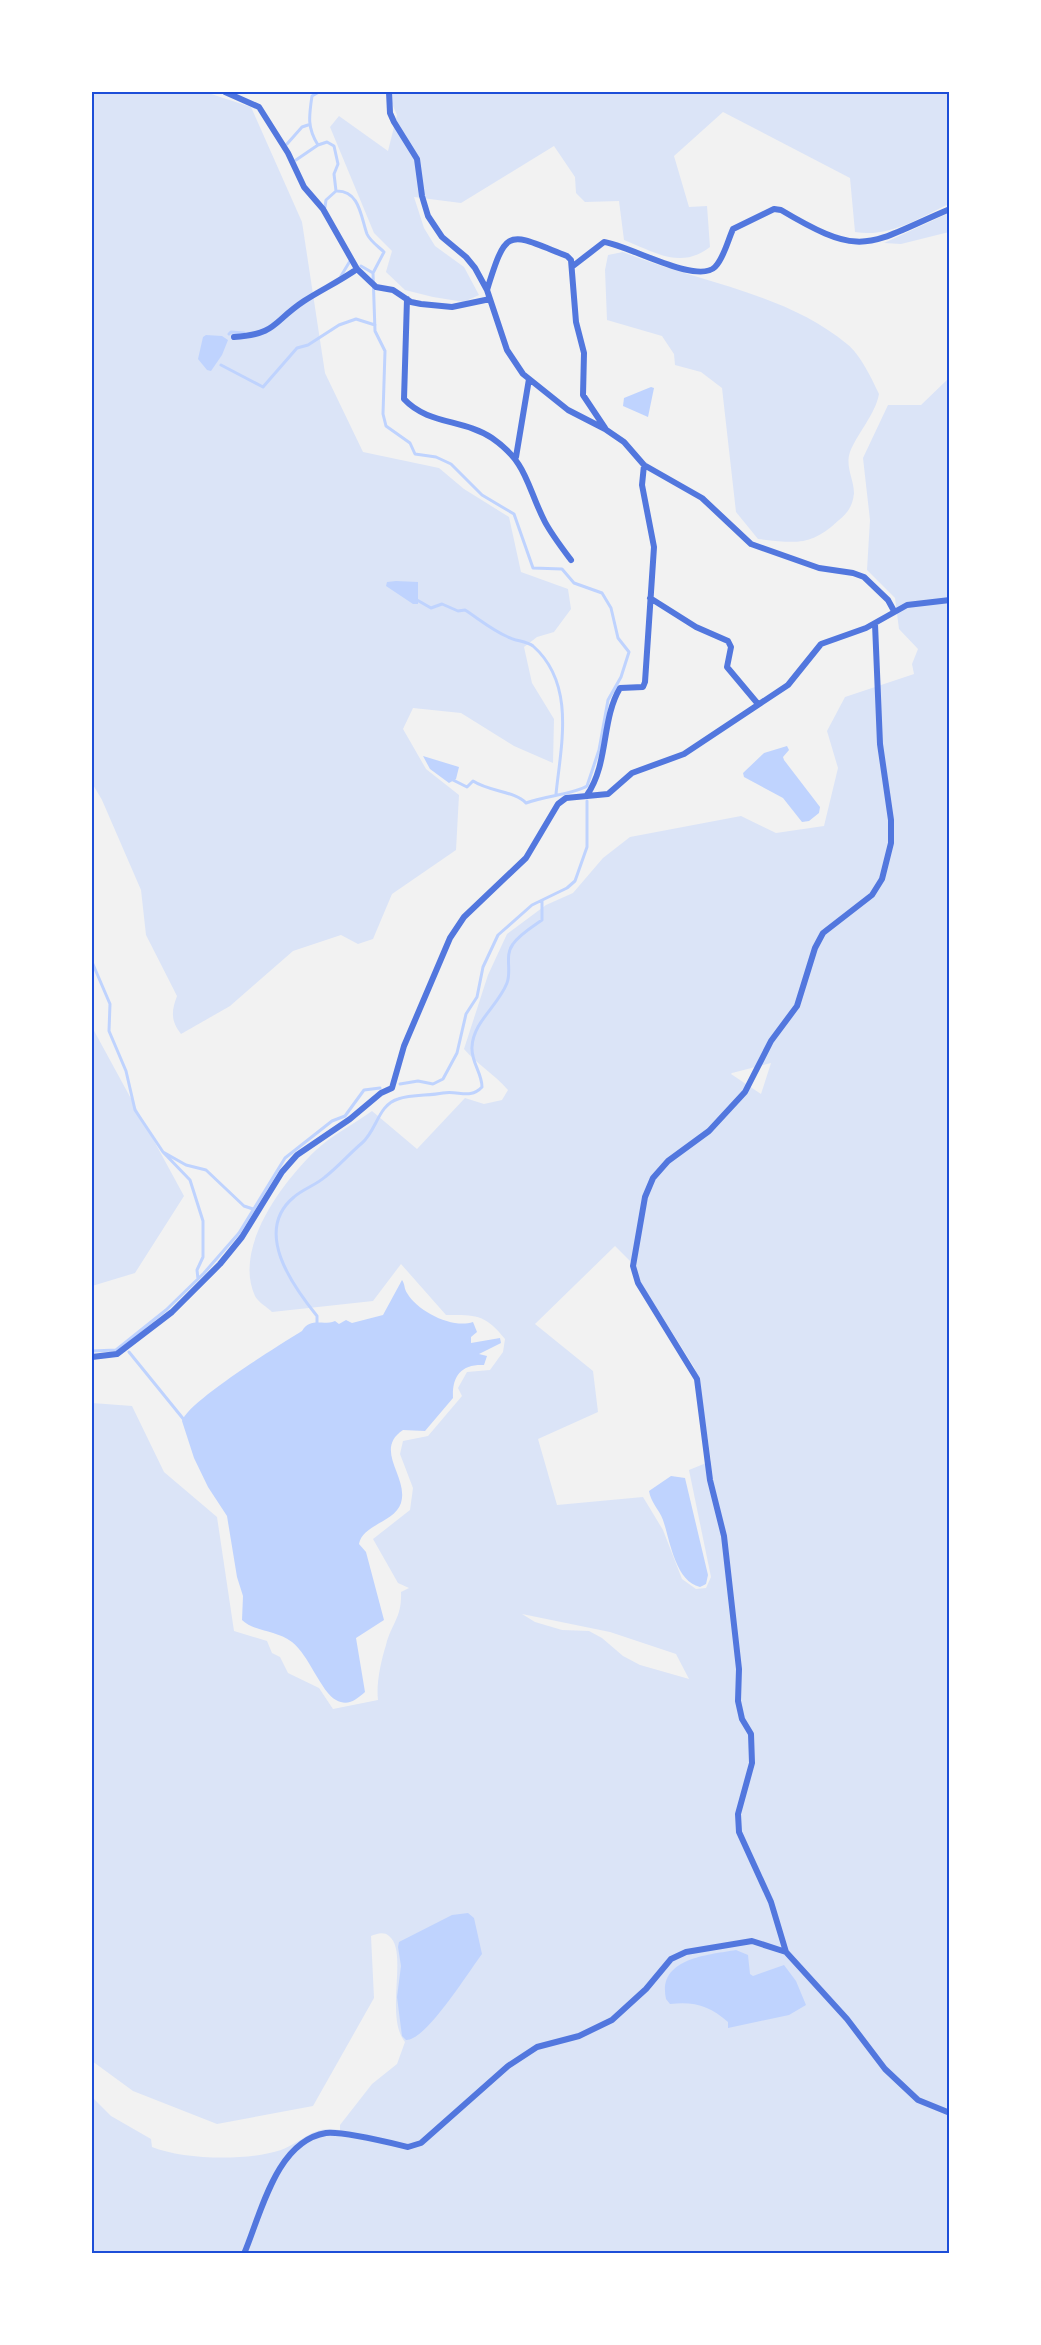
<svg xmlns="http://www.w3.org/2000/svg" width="1041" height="2345" font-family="Lato,sans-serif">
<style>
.green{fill:#dbe4f7;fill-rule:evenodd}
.water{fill:#bfd3fe}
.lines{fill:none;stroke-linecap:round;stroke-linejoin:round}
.stream{stroke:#bfd3fe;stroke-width:3}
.minor{stroke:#5277de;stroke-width:6}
.neatline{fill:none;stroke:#1d4ed8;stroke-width:2}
</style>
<rect width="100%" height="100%" fill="#f2f2f2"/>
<path class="green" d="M92 92H205L251 107 302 222 325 373 363 452 439 468 464 489 509 517 521 572 568 589 571 609 554 632 537 637 524 647 532 683 554 719 553 763 514 746 461 713 413 708 403 729 426 769 459 795 456 850 392 894 373 939 358 944 341 935 293 951 230 1006 181 1034C171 1021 171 1012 177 996L146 935 141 890 102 800 92 783Z
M387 92H945L950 95 949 204C919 218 889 238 855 232L850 178 723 112 674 156 689 207 707 206 710 247C680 270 655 252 624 240L619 201 585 202 576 193 575 177 554 146 461 203 414 197 424 228 435 246 464 267 479 295 464 302 433 297 405 290 386 272 392 251 374 233 330 127 339 116 388 151 397 115Z
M949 213V232L901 244 884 243Z
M623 252C696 282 785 292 847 344 860 354 872 379 879 394 875 415 858 432 850 452 845 467 854 479 854 493 853 505 848 513 839 520 810 547 796 543 758 539L736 512 722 388 701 372 675 365 674 354 662 336 607 320 605 270 608 255Z
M949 378V2253H92V2097L111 2116 151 2139 152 2147C184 2160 248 2161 281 2150 305 2141 312 2125 340 2130V2125L372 2084 397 2064 405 2042C384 2016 409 1951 389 1936 384 1931 376 1934 371 1936L374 1998 313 2106 217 2124 133 2091 92 2061V1403L132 1406 164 1472 217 1517 234 1631 267 1641 272 1653 280 1657 288 1673 319 1688 333 1709 378 1700C376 1683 381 1661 386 1645 392 1622 402 1618 401 1592L409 1588 398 1583 373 1539 410 1510 413 1488 400 1454 403 1441 428 1436 462 1396 458 1388 467 1372 490 1370 503 1352 505 1339C485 1314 476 1315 446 1315L401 1264 373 1301 272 1312C267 1307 258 1302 255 1296 233 1248 282 1183 315 1151 332 1135 354 1124 372 1111L417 1149 465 1098 484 1104 502 1100 508 1090C494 1074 478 1065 464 1049L488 975 507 934 546 905 573 893 603 858 630 837 741 816 776 833 824 826 838 768 827 731 845 697 914 674 912 664 918 649 899 629 895 598 867 570 870 520 863 458 888 405H921ZM771 1063 761 1094 731 1074 732 1073ZM615 1246 635 1266 641 1283 694 1367 699 1380 711 1461 689 1470 711 1577 706 1588 696 1589 682 1579 663 1530 643 1497 557 1505 538 1439 598 1412 593 1371 535 1324ZM522 1614 610 1632 676 1654 689 1679 640 1665 623 1656 602 1638 589 1631 562 1630 535 1622Z
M92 1027 184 1196 135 1273 92 1286Z"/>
<path class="water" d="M206 335 222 336 228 340 222 355 211 371 207 370 198 359 203 337Z
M651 387 654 388 648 417 623 406 624 398Z
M396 581 418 582V604H413L386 586 387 582Z
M787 746 789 750 783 757 784 760 820 807 819 813 809 821 802 822 783 798 744 777 743 773 764 753Z
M423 756 459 767 456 779 449 783 430 769Z
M402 1280C405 1284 404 1289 407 1293 418 1312 453 1329 473 1322L477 1332 471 1337V1343L500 1338 501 1343 479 1354 487 1356 484 1365C461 1364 452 1376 453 1398L425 1431 403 1430C373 1450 409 1477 401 1503 395 1522 362 1525 359 1544L366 1552 384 1620 356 1638 365 1692C357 1699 348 1707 336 1700 321 1692 309 1655 292 1642 276 1630 254 1632 242 1620L243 1596 237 1577 227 1516 208 1487 194 1458 182 1421C188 1401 281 1344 302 1331 310 1317 323 1326 335 1321L339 1324 346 1320 352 1323 383 1315Z
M671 1476 685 1478 708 1575 706 1584 700 1587C675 1581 670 1540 663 1520 659 1509 651 1503 649 1491Z
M468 1913 474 1918 482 1954C469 1971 426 2041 406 2040L402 2036 397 1997 401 1966 398 1947 399 1942 452 1915Z
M736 1950 748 1955 750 1974 753 1976 784 1965 796 1981 806 2005 789 2015 728 2028V2022C710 2006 694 2001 670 2004L666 1999C657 1958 708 1955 736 1950Z"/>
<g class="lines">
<path class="stream" d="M319 92 312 96C309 116 307 128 318 145L327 142 334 146 338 164 334 174 336 191C360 190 361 218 367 234 370 241 379 247 384 252L373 273 375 331 385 351 383 414 386 426 410 443 415 454 436 457 451 464 482 495 514 514 533 568 562 569 574 583 602 593 611 608 618 638 629 652 621 677 608 700 599 750 587 786
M287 144 302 127 308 125
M296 160 318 145
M325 207 326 200 336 191
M361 266 373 273
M341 276 350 261
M229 334 231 332 244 333
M221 365 263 387 297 348 308 345 339 325 356 319 375 325
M417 600 431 608 442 604 458 611 465 610C479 619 492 630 508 637 515 641 527 641 533 646 576 684 561 745 556 794
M453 780 467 787 473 781C490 792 515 791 526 803 543 796 575 794 587 786
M92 962 110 1004 109 1031 126 1071 135 1110 163 1152 186 1165 206 1170 244 1206 253 1209
M400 1084 418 1081 433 1084 443 1079 457 1053 466 1014 477 997 483 967 498 935 532 905 567 888 575 881 587 847V801
M163 1152 190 1180 203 1221V1257L197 1270 198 1279
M317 1325V1316C292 1285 253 1231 294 1197 303 1189 316 1185 325 1177 338 1167 349 1154 362 1143 377 1130 378 1105 398 1099 412 1094 429 1096 443 1093 458 1090 470 1100 482 1087 482 1073 471 1062 472 1047 473 1022 498 1006 507 983 512 970 504 956 513 944 520 934 532 927 542 920V901
M92 1351 116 1350 166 1310 204 1273 239 1233 285 1158 332 1121 345 1116 364 1090 380 1088
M129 1352 185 1421"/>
<path class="minor" d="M225 92 259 107 288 153 304 187 323 209 357 269
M389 92 390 113 394 122 417 159 422 196 428 216 442 237 466 257 475 268 487 290 507 350 523 374 568 410 605 429 624 442 644 465 702 498 751 544 819 568 853 573 864 577 888 600 894 611
M573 266 604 242C628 245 697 285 715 267 724 258 728 240 733 229L774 209 781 210C865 260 867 244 950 209
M487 290C507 225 508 233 567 256L571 260 576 322 584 353 583 395 605 428
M407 299 404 399C428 425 464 419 492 438 528 463 526 485 545 522 552 535 562 548 571 560
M234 337C278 334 272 322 304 301 321 290 340 281 357 269L376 287 393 290 411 302 421 304 452 307 490 299
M516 457 529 379
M650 598 696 627 728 641 731 647 727 667 758 704
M587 795C609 763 601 720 620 688L643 687 645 682 654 547 642 485 644 465
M92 1357 117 1354 172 1312 220 1264 242 1237 282 1172 297 1155 350 1119 381 1093 392 1088 404 1046 450 938 464 917 526 858 558 804 566 798 608 794 632 773 684 754 788 685 821 644 866 628 907 605 950 600
M786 1952 771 1902 739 1832 738 1814 752 1763 751 1734 742 1719 738 1701 739 1669 724 1536 710 1480 697 1379 638 1283 633 1266 645 1197 653 1178 668 1161 709 1131 745 1092 771 1041 797 1006 815 948 823 933 872 895 882 879 891 843V820L880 744 875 624
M244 2254C261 2214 276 2141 326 2133 343 2131 391 2143 408 2147L421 2143 508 2066 537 2047 579 2036 612 2020 646 1989 671 1959 686 1952 752 1941 786 1952 847 2019 885 2069 918 2100 950 2113"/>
</g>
<rect width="1041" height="2345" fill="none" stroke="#ffffff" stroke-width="186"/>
<rect x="93" y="93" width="855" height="2159" class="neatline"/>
</svg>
